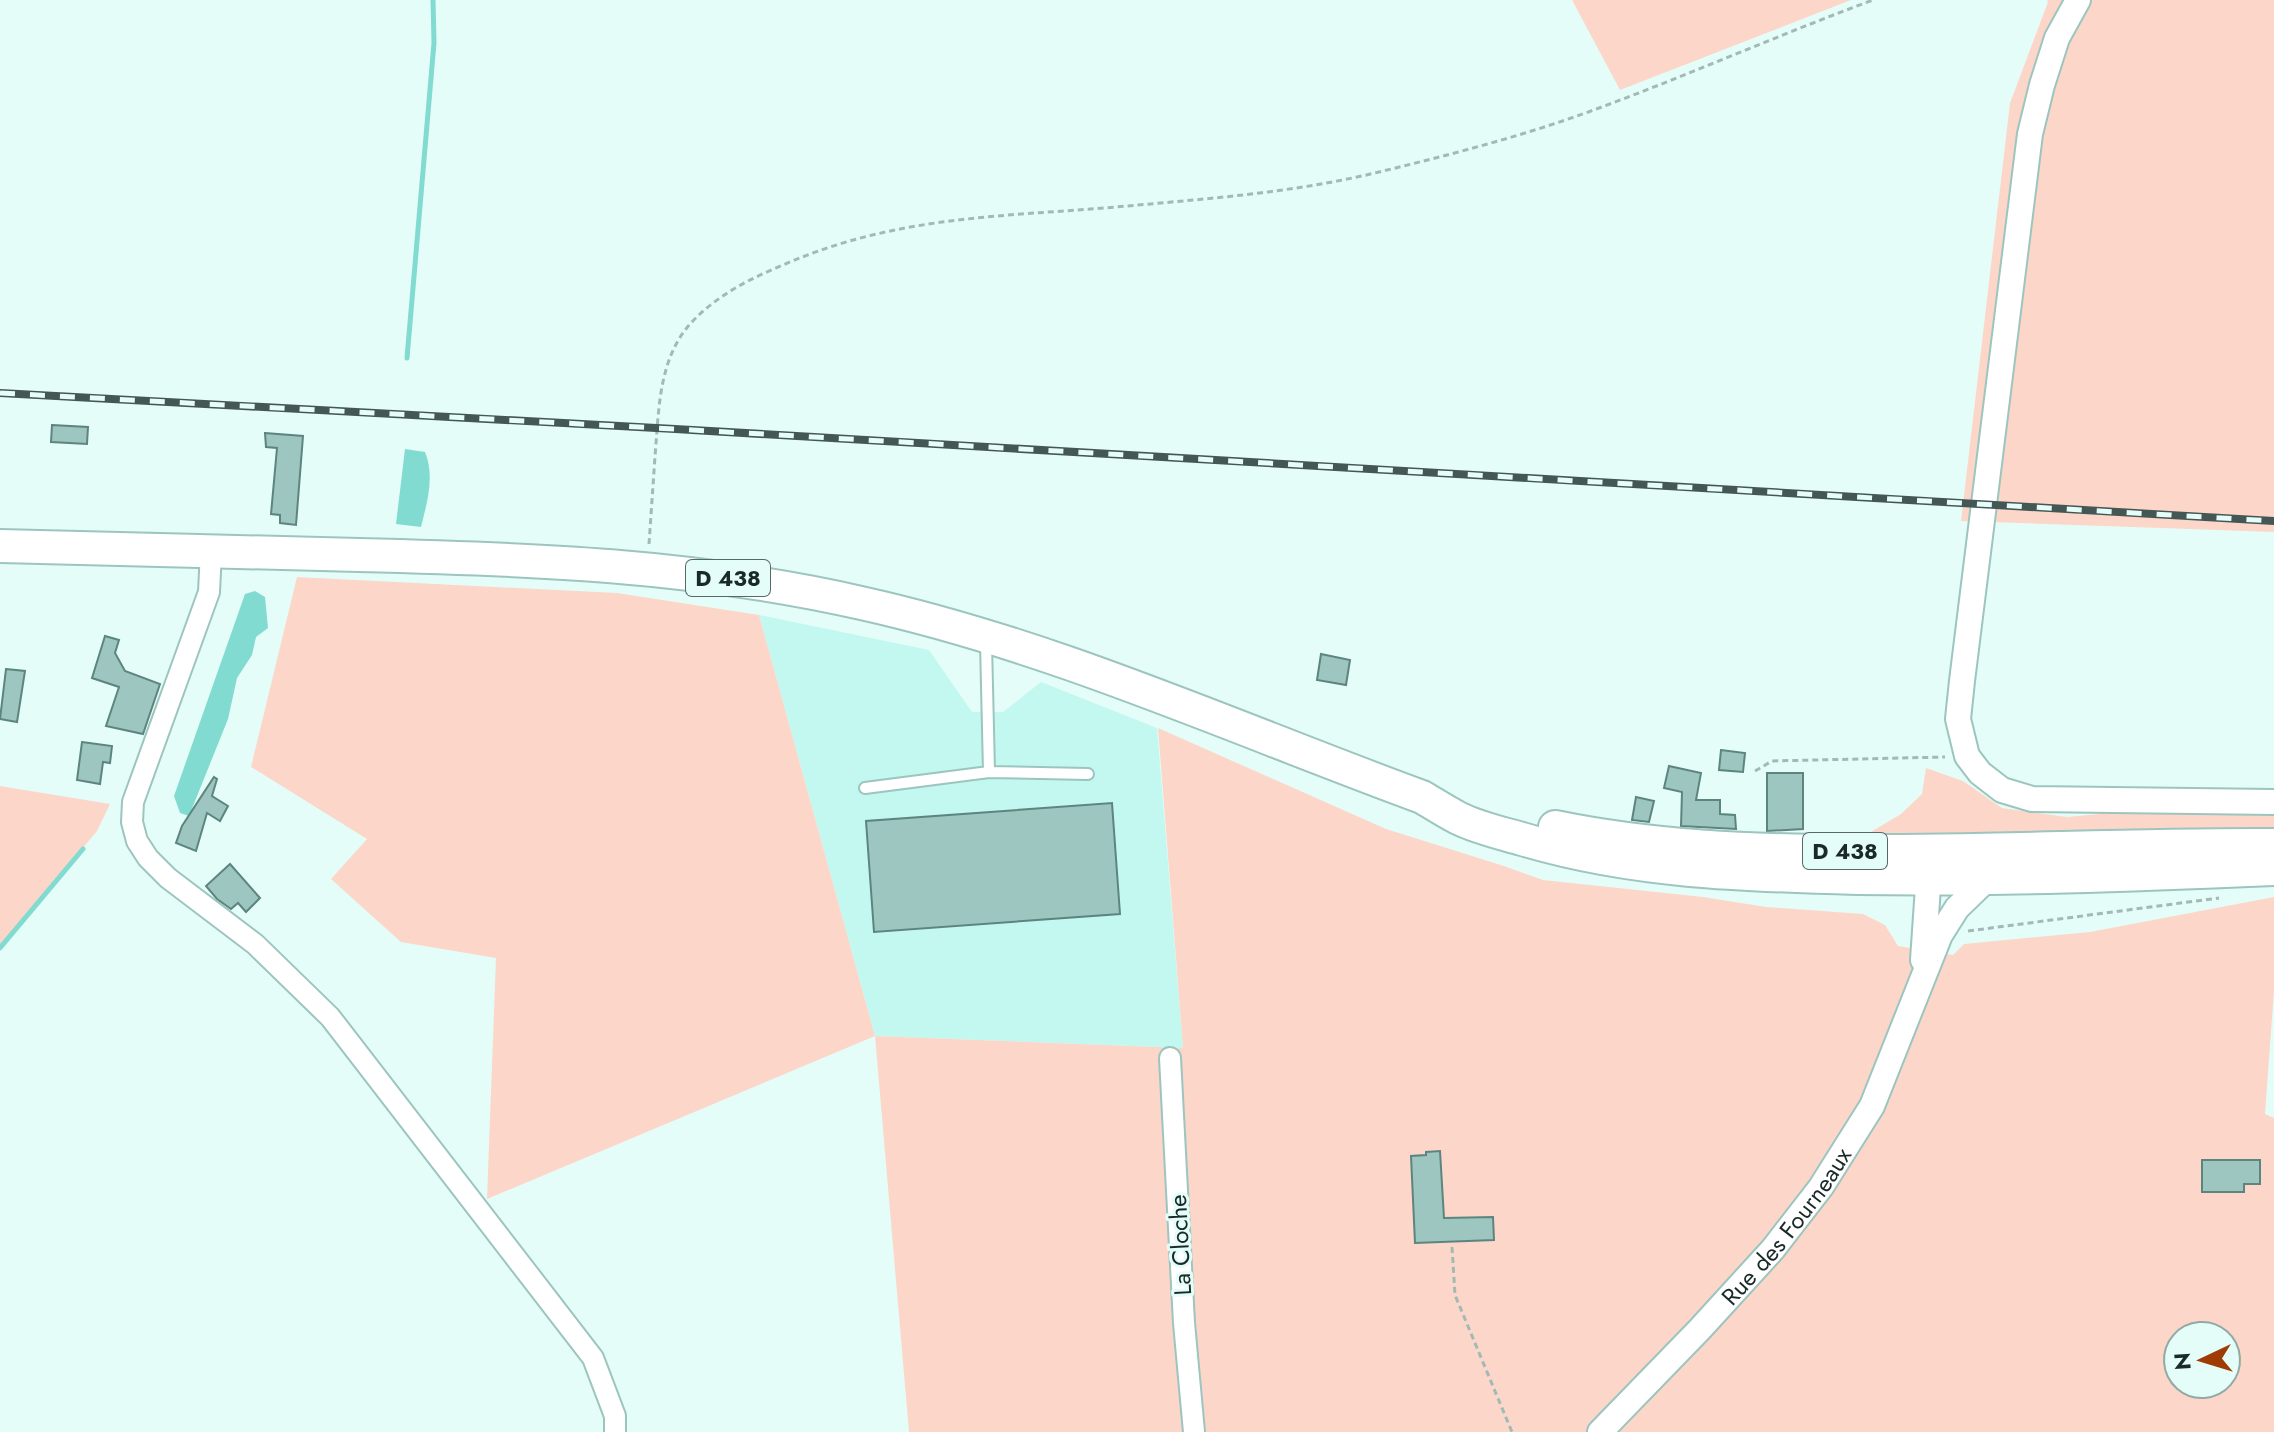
<svg xmlns="http://www.w3.org/2000/svg" width="2274" height="1432" font-family="Jost,sans-serif">
<style>
.built{fill:#c3f8f0}
.green{fill:#fcd7c9;fill-rule:evenodd}
.water{fill:#82dbd0}
.lines{fill:none;stroke-linecap:round;stroke-linejoin:round}
.stream{stroke:#82dbd0;stroke-width:5}
.building{fill:#9dc6c0;stroke:#5d857f;stroke-width:2}
.service-casing{stroke:#9cc5bf;stroke-width:14}
.minor-casing{stroke:#9cc5bf;stroke-width:24}
.tertiary-casing{stroke:#9cc5bf;stroke-width:28}
.primary-casing{stroke:#9cc5bf;stroke-width:36}
.path{stroke:#a3b9b6;stroke-width:3;stroke-dasharray:6 4;stroke-linecap:butt}
.service{stroke:#fff;stroke-width:10}
.minor{stroke:#fff;stroke-width:20}
.tertiary{stroke:#fff;stroke-width:24}
.primary{stroke:#fff;stroke-width:32}
.rail-casing{stroke:#455754;stroke-width:8}
.rail{stroke:#e4fdf9;stroke-width:5;stroke-dasharray:15;stroke-linecap:butt}
.labels{text-anchor:middle;dominant-baseline:central;stroke-width:6;stroke-linejoin:round;paint-order:stroke}
.shield{fill:#e4fdf9;stroke:#576967;stroke-width:2}
.shield-label{font-size:22px;font-weight:bold;fill:#1a2a28}
.street-label{font-size:24px;fill:#1a2a28;stroke:#e4fdf9}
</style>
<rect width="100%" height="100%" fill="#e4fdf9"/>
<path class="built" d="M759 615 929 650 972 712H1003L1041 682 1157 728 1183 1048 875 1036Z"/>
<path class="green" d="M1572 0H1851L1620 90Z
M2047 0H2274V532L1961 521 2010 103 2048 2Z
M297 577 617 593 759 615 875 1036 1183 1048 1158 728 1386 829 1504 866 1543 880 1703 897 1766 907 1863 914 1885 925 1898 946 1953 955 1964 944 2090 932 2274 897V991L2265 1114 2274 1118V1432H909L875 1036 487 1199 496 958 401 942 331 879 367 839 251 767ZM2178 1336H2226V1384H2178Z
M1926 768 1963 781 2002 808 2067 817 2121 812H2274V833L1859 839 1901 814 1922 794Z
M0 786 110 804 97 831 0 948Z"/>
<path class="water" d="M405 449 425 452C435 476 427 503 421 527L396 524Z
M255 591 265 597 268 628 256 637 252 655 237 678 228 719 189 816 180 813 174 796 245 594Z"/>
<g class="lines">
<path class="stream" d="M407 358 434 43 433 0
M0 948 83 849"/>
</g>
<path class="building" d="M52 425 88 427 87 444 51 442Z
M265 433 303 436 296 525 280 523V515L271 514 277 448 266 447Z
M105 636 119 640 115 653 125 671 160 684 143 734 106 726 119 687 92 678Z
M1321 654 1350 660 1346 685 1317 680Z
M6 669 25 671 17 722 0 719Z
M82 742 112 746 110 763 103 762 100 784 77 780Z
M1721 750 1745 753 1743 772 1719 770Z
M1669 766 1701 773 1696 800H1720V814L1735 815 1736 829 1681 826 1682 792 1664 788Z
M1767 773H1803V829L1767 831Z
M214 777 217 779 212 796 228 806 220 821 207 813 196 851 176 843 182 826Z
M1636 797 1654 801 1649 822 1632 820Z
M1112 803 1120 914 874 932 866 821Z
M230 864 260 898 246 912 238 903 231 909 217 899 206 886Z
M1440 1151 1444 1218 1493 1217 1494 1240 1415 1243 1411 1156 1426 1155V1152Z
M2202 1160H2260V1184H2244V1192H2202Z"/>
<g class="lines">
<g class="service-casing">
<path id="service" d="M986 643 989 772
M865 788 989 772 1088 774"/>
</g>
<g class="minor-casing">
<path id="minor" d="M211 551 209 592 133 802 132 822 137 841 148 858 168 878 255 944 330 1017 593 1358 615 1416V1432
M1170 1058 1184 1323 1194 1432"/>
</g>
<g class="tertiary-casing">
<g id="tertiary">
<path d="M2078 0 2057 38 2042 85 2030 134 1962 681 1958 719 1967 756 1980 773 2002 790 2032 799 2274 802"/>
<path d="M1923 960 1929 872 1936 864"/>
<path id="s1" d="M1600 1432 1700 1329 1773 1249 1821 1187 1872 1106 1940 935 1957 908 1987 879"/>
</g>
</g>
<g class="primary-casing">
<path id="primary" d="M0 546C120 549 239 552 359 555 531 559 693 565 861 603 1055 646 1236 729 1422 797 1434 804 1446 812 1458 818 1478 828 1501 833 1522 839 1631 872 1743 875 1857 878 1996 880 2135 875 2274 869
M1555 827C1652 847 1751 851 1850 851 1991 852 2133 844 2274 845"/>
</g>
<path class="path" d="M649 544C651 515 653 486 655 456 659 411 658 359 691 323 716 296 749 279 783 265 895 216 998 217 1116 207 1203 199 1293 193 1379 172 1453 154 1527 135 1599 108 1691 74 1781 34 1873 0
M1755 771 1772 761 1945 757
M1968 931 2219 898
M1452 1247 1455 1295 1512 1432"/>
<use href="#service" class="service"/>
<use href="#minor" class="minor"/>
<use href="#tertiary" class="tertiary"/>
<use href="#primary" class="primary"/>
<g class="rail-casing">
<path id="rail" d="M0 393 675 429 2274 521"/>
</g>
<use href="#rail" class="rail"/>
</g>
<g class="labels">
<g class="shield">
<rect x="686" y="560" width="84" height="36" rx="6"/>
<rect x="1803" y="833" width="84" height="36" rx="6"/>
</g>
<g class="shield-label">
<text x="728" y="578">D 438</text>
<text x="1845" y="851">D 438</text>
</g>
<g class="street-label">
<text stroke="none"><textPath href="#s1" startOffset="278">Rue des Fourneaux</textPath></text>
<text transform="translate(1180 1245) rotate(-93)">La Cloche</text>
</g>
</g>
<g transform="translate(2202 1360) rotate(266)"><circle r="38" fill="#e4fdf9" stroke="#93a9a5" stroke-width="2"/>
<path d="M0-6L14 30L0 20L-14 30Z" fill="#9f3b05"/>
<text y="-12" font-size="22" font-weight="bold" text-anchor="middle" fill="#1a2a28">N</text>
</g>
</svg>
